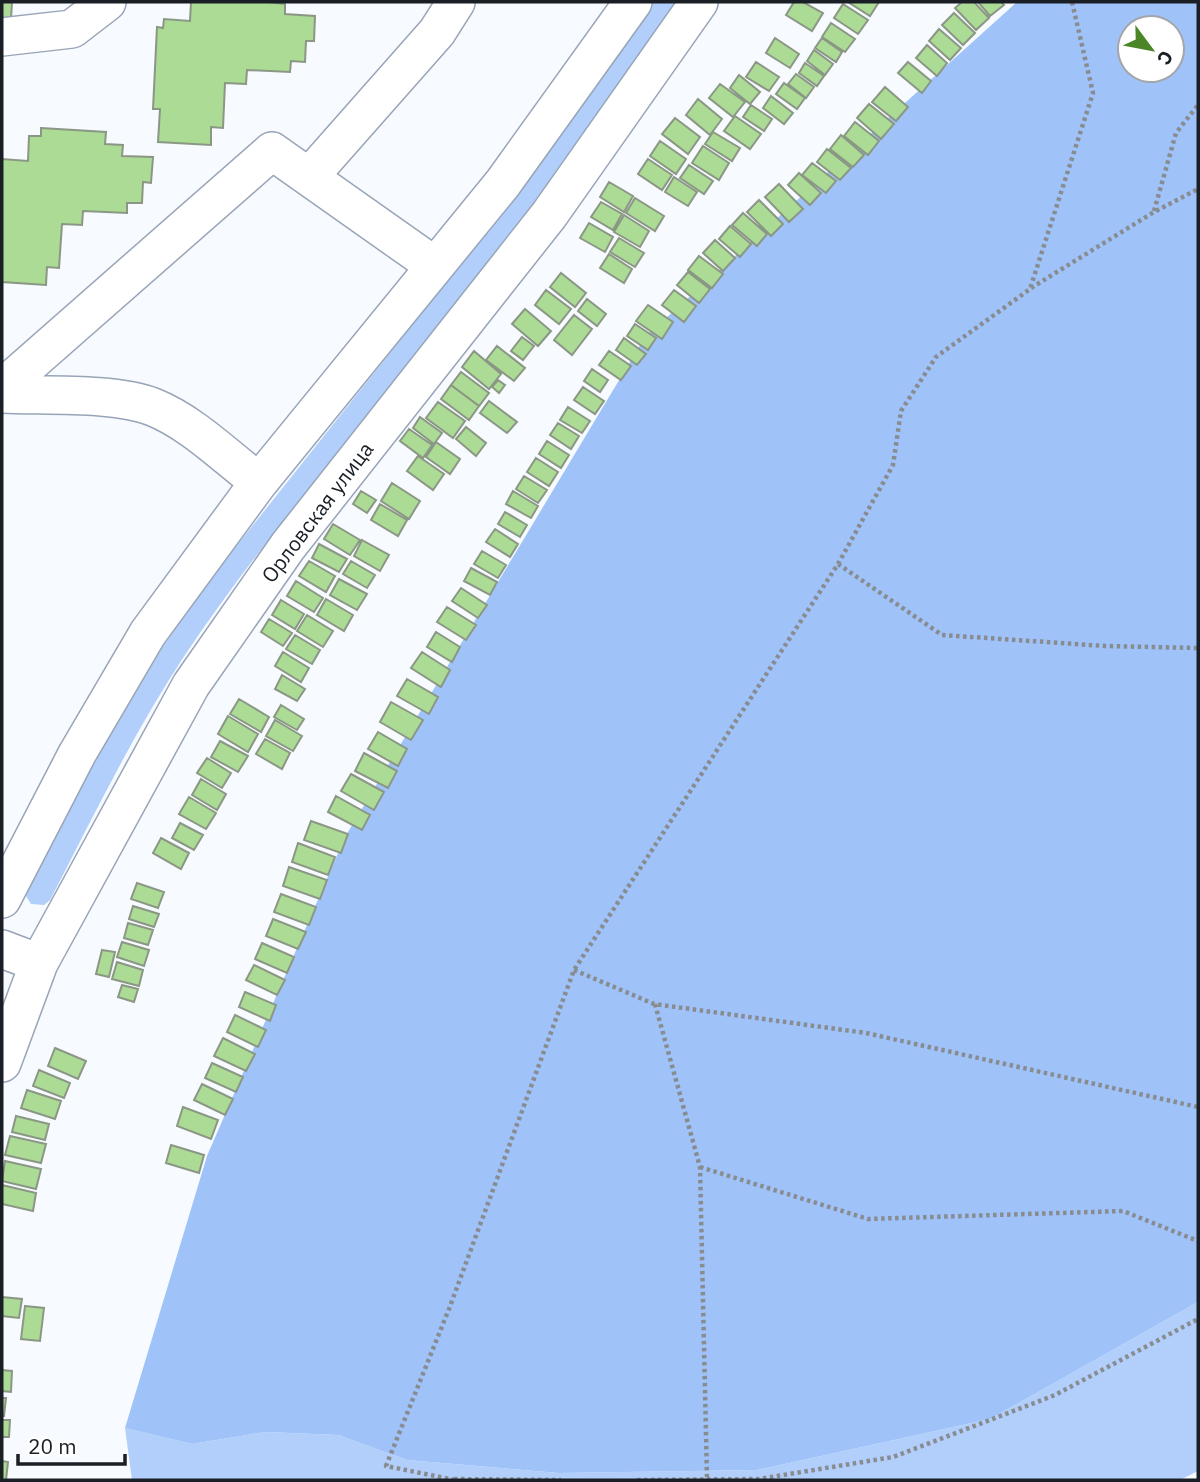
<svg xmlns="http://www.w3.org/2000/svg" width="1200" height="1482" font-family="'IBM Plex Sans',sans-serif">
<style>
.green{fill:#b1cffa}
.forest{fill:#9fc3f9;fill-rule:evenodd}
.building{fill:#acdb95;stroke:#8b9785;stroke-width:2}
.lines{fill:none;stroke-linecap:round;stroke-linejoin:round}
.minor-casing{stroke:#98a4b7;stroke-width:40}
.path{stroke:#888c91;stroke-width:4.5;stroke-dasharray:3.5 3.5;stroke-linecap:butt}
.minor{stroke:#fff;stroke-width:37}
.labels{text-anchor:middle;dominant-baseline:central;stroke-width:5;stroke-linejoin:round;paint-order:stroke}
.street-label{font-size:21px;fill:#1a1f26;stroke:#fff}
</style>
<rect width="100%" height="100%" fill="#f7fafe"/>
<path class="green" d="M653 2H679C585 145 477 278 370 412 306 492 240 572 183 658 133 734 92 819 50 900L44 905 31 904 26 896 28 889 92 767 162 648 207 583 494 222Z
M1198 1302V1471L1180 1480H132L125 1428 192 1444 265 1432 338 1435 407 1460 559 1473 757 1470 990 1419Z"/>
<path class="forest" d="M1017 2H1198V1302L990 1419 757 1470 559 1473 407 1460 338 1435 265 1432 192 1444 125 1428 207 1156 345 837 645 337ZM1130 28H1172V70H1130Z"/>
<path class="building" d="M2 2H12L11 19H2Z
M191 2H268L285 4V14L315 16 314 41H306L305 62 291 61 290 72 247 70 246 84 225 83 223 128 211 127V145L158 142 160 109H153L157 27 163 28 164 19 190 21Z
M794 2H803L823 13 812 31 786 15Z
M848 2H879L870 16Z
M962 2H974L989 18 976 30 955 8Z
M978 2H1001L1004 5 990 16Z
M843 4 868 20 858 34 834 18Z
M954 13 975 33 963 45 942 25Z
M831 23 855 39 845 52 822 37Z
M939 29 961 48 950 60 929 41Z
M775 38 799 54 790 68 766 53Z
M822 38 842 52 836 62 815 48Z
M927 45 947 63 937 76 916 58Z
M814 50 833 64 825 75 807 61Z
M756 62 779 77 769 91 746 77Z
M908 62 931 81 922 93 898 73Z
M805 63 824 76 817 86 799 73Z
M796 74 814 87 806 98 788 84Z
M739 75 760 92 750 104 730 88Z
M784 83 805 98 797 109 776 94Z
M720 84 745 102 733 117 709 98Z
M885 87 908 107 896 121 872 102Z
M771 96 793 113 784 124 763 108Z
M698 99 722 119 710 135 686 115Z
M869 104 894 124 881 139 857 118Z
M751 105 772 119 764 131 743 117Z
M735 116 761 134 750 149 724 131Z
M675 118 700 137 688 154 662 134Z
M855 122 879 141 868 155 844 136Z
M41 128 106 132 105 144 123 145 122 156 153 157 151 183 143 182 142 203H127V213L83 211 82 225 62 224 59 268 47 267 46 285 2 282V159L28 161 29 136H41Z
M713 132 740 148 732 161 705 144Z
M841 135 864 155 853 167 830 149Z
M660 141 686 159 676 174 650 156Z
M703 146 729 163 719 180 692 163Z
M827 149 851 168 840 180 817 162Z
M648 159 672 175 662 190 638 174Z
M812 163 836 181 826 193 802 175Z
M689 165 713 181 704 194 680 178Z
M799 173 821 193 810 205 788 185Z
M674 177 697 192 688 206 665 192Z
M609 182 633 196 624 212 600 197Z
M779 184 803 209 789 222 765 197Z
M635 198 664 216 655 231 626 213Z
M759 200 783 224 771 236 747 212Z
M601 202 622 214 613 230 591 217Z
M743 213 767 234 757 246 732 225Z
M624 215 649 231 640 247 614 232Z
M589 223 613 237 605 252 580 238Z
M730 226 751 244 740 257 719 239Z
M619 238 644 253 635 267 610 252Z
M715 240 735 258 723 271 703 253Z
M609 254 632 269 624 283 600 268Z
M699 256 723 274 712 288 688 270Z
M688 272 710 289 699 303 677 285Z
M561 273 586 293 575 307 550 287Z
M546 290 571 309 559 324 535 305Z
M674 290 696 306 684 322 662 305Z
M587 299 606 314 597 326 578 311Z
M648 305 673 322 662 339 636 321Z
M525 309 551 331 538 346 512 324Z
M574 315 592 329 572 355 554 340Z
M635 324 656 338 648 350 627 336Z
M522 337 534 346 523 360 511 351Z
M624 338 646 354 637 365 616 350Z
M497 346 525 368 514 381 486 360Z
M474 351 501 374 489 389 462 367Z
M609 351 631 366 621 380 599 365Z
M592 369 608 380 600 392 584 381Z
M461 372 489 393 479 406 451 385Z
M498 380 505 385 499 393 492 387Z
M451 385 479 406 469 420 441 399Z
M583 387 604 401 595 414 574 400Z
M489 401 517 422 507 433 480 413Z
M438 402 465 421 453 438 426 418Z
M568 407 590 421 582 433 560 420Z
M420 417 442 433 434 444 413 428Z
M558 423 579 436 571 449 550 435Z
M466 427 486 443 476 456 456 439Z
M409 429 432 445 423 458 400 441Z
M547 441 569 455 561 468 539 454Z
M436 442 460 459 450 474 426 457Z
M418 456 444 474 433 490 407 471Z
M536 458 558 472 549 486 527 472Z
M524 476 547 490 538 503 516 489Z
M392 483 420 501 409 519 381 501Z
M361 491 376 500 367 513 353 504Z
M513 491 538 506 531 518 506 504Z
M380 504 407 520 398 536 371 520Z
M505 512 527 525 520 537 498 524Z
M333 524 360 540 350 555 324 539Z
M495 529 518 544 510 557 486 542Z
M362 540 389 555 380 571 354 556Z
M319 544 347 559 339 572 312 558Z
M482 551 506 565 498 578 474 564Z
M309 561 335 576 326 592 299 576Z
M351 561 375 575 367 588 343 574Z
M471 568 497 582 490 595 464 581Z
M339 579 367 594 357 610 330 595Z
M296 581 323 598 314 612 287 596Z
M461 588 487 605 478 618 452 601Z
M326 599 353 615 344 631 317 615Z
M281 600 304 614 295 629 272 615Z
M447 607 476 625 466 640 437 622Z
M307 615 333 631 323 647 297 631Z
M269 619 292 633 283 646 261 632Z
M436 632 460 647 452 662 427 647Z
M295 635 320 650 312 664 286 649Z
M283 652 309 668 301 682 275 666Z
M422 652 450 670 441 687 411 668Z
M282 675 305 689 297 701 275 689Z
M407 679 438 697 429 714 397 696Z
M239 699 269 717 261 732 230 714Z
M391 702 423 720 411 740 380 722Z
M281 705 304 719 297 730 274 717Z
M228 716 258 734 248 752 218 734Z
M275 720 302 736 293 751 266 736Z
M378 732 407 749 398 766 368 749Z
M265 739 290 753 282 769 256 754Z
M220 741 248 756 238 772 211 757Z
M364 753 397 771 388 788 355 771Z
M207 758 231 773 222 788 197 773Z
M351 774 384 792 374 810 341 791Z
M201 779 226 794 217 810 192 795Z
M336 796 370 815 362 830 328 812Z
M189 797 216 813 206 829 179 814Z
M311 821 348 834 341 853 304 840Z
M180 823 203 835 194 850 172 838Z
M161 838 189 853 181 869 153 853Z
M298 843 335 857 328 875 292 862Z
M289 867 327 880 320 899 283 886Z
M137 883 164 892 158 908 131 899Z
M281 894 316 907 309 925 274 912Z
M133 906 159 914 154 927 129 919Z
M273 919 306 932 298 949 266 936Z
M128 923 153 930 148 945 124 938Z
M122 942 149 950 144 966 117 957Z
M262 943 294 957 287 973 255 959Z
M102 950 115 952 109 977 96 974Z
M117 962 143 970 139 986 112 979Z
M254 965 285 980 277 995 246 980Z
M122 985 138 989 134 1002 118 997Z
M245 992 276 1005 270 1021 239 1007Z
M235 1015 266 1030 258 1047 227 1032Z
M223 1038 255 1054 246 1071 214 1056Z
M55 1048 86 1061 78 1079 48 1066Z
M212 1063 243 1077 236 1092 205 1078Z
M39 1070 70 1083 64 1098 33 1086Z
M202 1084 233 1099 225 1115 194 1100Z
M27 1090 61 1101 55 1119 21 1108Z
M183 1107 218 1120 211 1139 177 1126Z
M16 1116 49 1124 45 1140 12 1132Z
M10 1136 46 1144 41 1163 5 1155Z
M171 1145 204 1155 199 1173 166 1163Z
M5 1161 41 1169 36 1189 2 1181Z
M2 1185 36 1193 33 1211 2 1204Z
M2 1297 22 1299 19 1318 2 1316Z
M25 1306 44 1308 40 1341 21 1339Z
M2 1370 12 1371 11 1392 2 1391Z
M2 1398H6L4 1416H2Z
M2 1420H10L9 1437H2Z
M2 1461 8 1462 6 1480H2Z"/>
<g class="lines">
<g class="minor-casing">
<path id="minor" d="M2 37 72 29 107 2
M309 177 437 32 456 2
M2 388 272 151 435 266
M2 394C45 396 114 392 153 407 191 422 226 457 259 482
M2 899 77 754 148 633 259 482 503 183 633 2
M2 949 39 963
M2 1063 39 963 191 685 288 546 549 215 699 2"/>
</g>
<path class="path" d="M1154 211 1176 133 1198 105
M1031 288 1154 212 1198 189
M838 564 942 635 1105 646 1198 648
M574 970 654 1004 866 1033 1198 1107
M655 1004 700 1167 707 1479
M700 1167 868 1219 1123 1211 1198 1241
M454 1479 561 1480
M455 1480 386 1466 449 1309 574 970 838 564 893 465 901 411 936 357 1030 289 1093 93 1072 2
M637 1480 759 1479 893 1457 1055 1395 1198 1319"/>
<use href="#minor" class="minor"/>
</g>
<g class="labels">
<g class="street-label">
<text transform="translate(317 512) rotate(-53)">Орловская улица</text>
</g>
</g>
<rect width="1200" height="1482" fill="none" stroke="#1a1f26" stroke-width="7"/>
<g transform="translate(1151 49) rotate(122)"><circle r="33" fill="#ffffff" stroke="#a3a5a8" stroke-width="2"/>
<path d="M0-5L12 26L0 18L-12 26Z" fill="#4a8625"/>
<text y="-10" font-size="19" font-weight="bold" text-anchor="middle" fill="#1a1f26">С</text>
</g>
<path d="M18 1454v10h107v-10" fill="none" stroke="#1a1f26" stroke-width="3.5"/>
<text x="28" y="1454" font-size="21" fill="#1a1f26" stroke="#ffffff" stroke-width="5" paint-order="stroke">20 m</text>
</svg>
